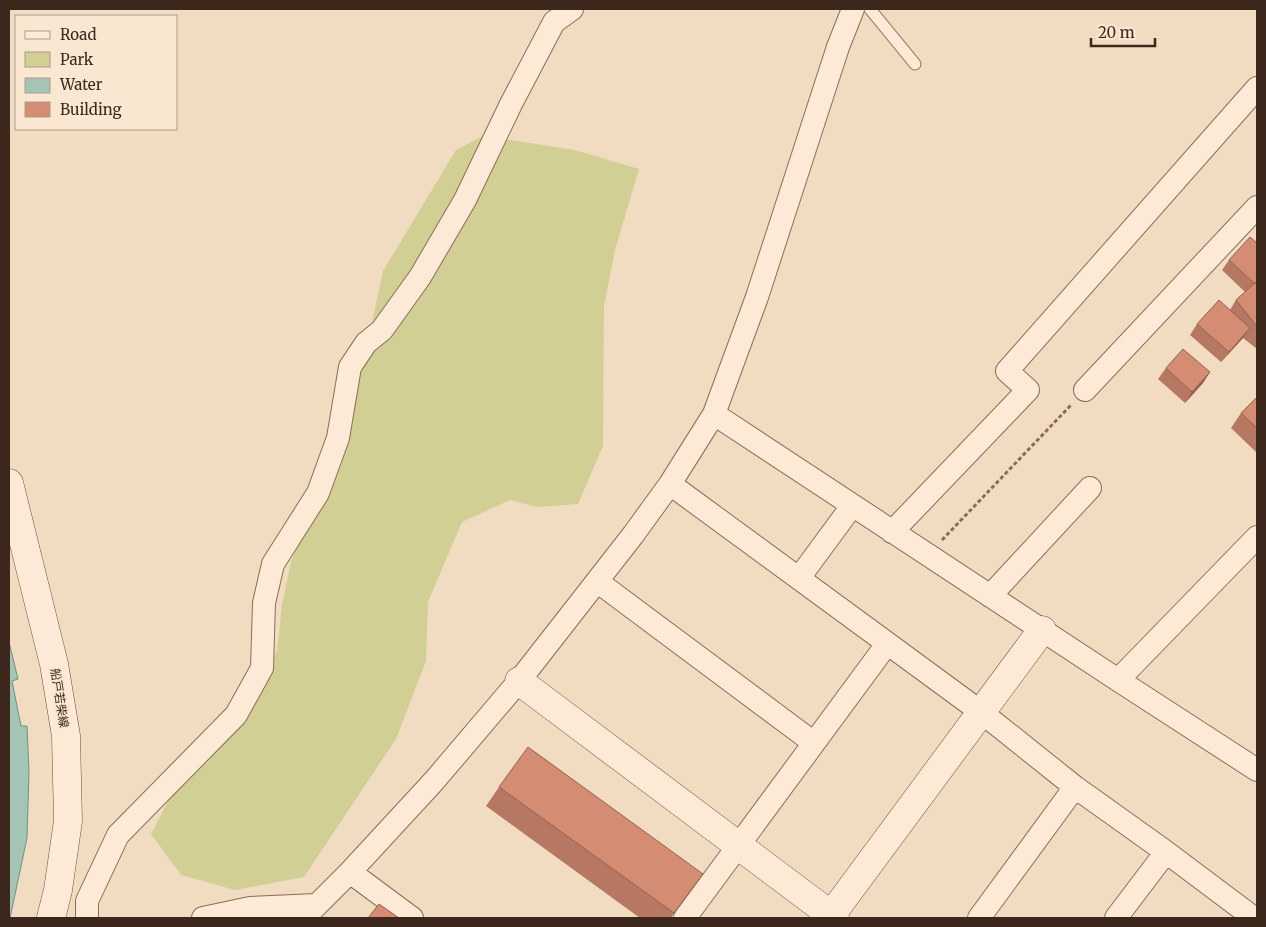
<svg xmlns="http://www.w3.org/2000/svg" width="1266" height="927" font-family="Merriweather,'Noto Sans JP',serif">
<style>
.green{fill:#d2cf94}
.water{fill:#a4c4b6;stroke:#6a9483}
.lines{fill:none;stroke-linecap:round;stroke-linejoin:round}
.lane-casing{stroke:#8e6b57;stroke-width:13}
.street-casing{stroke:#8e6b57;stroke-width:24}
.secondary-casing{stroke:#704c3a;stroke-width:29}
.path{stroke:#8e6b57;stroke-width:3;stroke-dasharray:4 2.5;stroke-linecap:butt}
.lane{stroke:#fcead6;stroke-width:11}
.street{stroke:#fcead6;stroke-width:22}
.secondary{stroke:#fcead6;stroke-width:28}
.wall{fill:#b67863}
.shaded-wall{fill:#946250}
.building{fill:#d48c73;stroke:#946250}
.labels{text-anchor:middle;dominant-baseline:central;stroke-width:4.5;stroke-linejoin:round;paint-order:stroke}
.street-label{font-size:12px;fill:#3c271c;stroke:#f9e7d2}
</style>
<rect width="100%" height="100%" fill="#f2dcc1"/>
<path class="green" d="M483 136 575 150 639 169 615 250 604 306 603 446 578 504 538 507 510 500 462 522 428 602 426 661 396 739 304 877 235 890 181 875 151 834 178 782 257 695 277 650 282 605 291 562 356 397 383 271 456 150Z"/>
<path class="water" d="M9 642 18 679 12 681 21 726H27L29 771 27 838 10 918H9Z"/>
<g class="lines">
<g class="lane-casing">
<path id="lane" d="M870 9 915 64"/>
</g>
<g class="street-casing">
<path id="street" d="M1085 390 1257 207
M714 414 1118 680 1257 770
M670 484 981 712 1075 787 1166 852 1254 918
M892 532 1028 390 1007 371 1257 88
M799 578 852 506
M598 582 814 743
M990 596 1090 488
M1118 680 1257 537
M350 872 412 918
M87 918V901L118 835 236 715 262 668 264 603 273 564 318 493 338 438 350 367 366 343 382 330 420 277 465 200 511 104 554 22 572 9
M203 918 250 908 317 905
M304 918 350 872 434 781 519 681 633 535 670 484 714 414 757 297 838 47 853 9
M685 918 887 644
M979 918 1075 787
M1116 918 1166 852"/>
</g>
<g class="secondary-casing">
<path id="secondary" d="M9 483 54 664 66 736 68 821 58 890 51 918
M519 681 835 918
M829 918 1042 630"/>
</g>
<path class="path" d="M942 540 1071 405"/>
<use href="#lane" class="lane"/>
<use href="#street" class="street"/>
<use href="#secondary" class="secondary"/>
</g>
<path class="wall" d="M1257 243V349L1243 338 1221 362 1190 335 1197 324 1230 310 1236 300 1245 292 1222 270 1229 260Z
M1166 368 1210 372 1203 383 1185 403 1158 379Z
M1257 397V451L1256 452 1231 428 1241 413Z
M499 787 703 874 671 918H640L486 806Z"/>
<path class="shaded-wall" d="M1250 328 1243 338 1221 362 1229 352Z
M1210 372 1203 383 1185 403 1192 392Z"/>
<path class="building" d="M1250 237 1257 243V281L1255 284 1229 260Z
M1257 281V326L1254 323 1236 300Z
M1219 300 1250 328 1229 352 1197 324Z
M1183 349 1210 372 1192 392 1166 368Z
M1257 397V428L1241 413Z
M528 747 703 874 674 913 499 787Z
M379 904 399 918H368Z"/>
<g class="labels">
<g class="street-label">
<text transform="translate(60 698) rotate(81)">船戸若柴線</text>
</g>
</g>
<rect width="1266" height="927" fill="none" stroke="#3c271c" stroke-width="20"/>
<rect x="15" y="15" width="162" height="115" fill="#f9e7d2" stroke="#ad9a89"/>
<rect x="25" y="31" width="25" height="8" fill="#fcead6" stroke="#ad9a89"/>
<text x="60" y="40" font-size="15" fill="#3c271c">Road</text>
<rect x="25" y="52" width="25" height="15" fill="#d2cf94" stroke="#ad9a89"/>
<text x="60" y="65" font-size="15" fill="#3c271c">Park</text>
<rect x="25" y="78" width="25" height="15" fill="#a4c4b6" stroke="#ad9a89"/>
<text x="60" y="90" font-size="15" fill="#3c271c">Water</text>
<rect x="25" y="102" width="25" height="15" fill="#d48c73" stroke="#ad9a89"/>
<text x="60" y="115" font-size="15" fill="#3c271c">Building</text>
<path d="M1091 38v8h64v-8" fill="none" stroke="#3c271c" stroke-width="2.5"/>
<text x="1098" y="38" font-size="15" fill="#3c271c" stroke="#f9e7d2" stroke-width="4" paint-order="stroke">20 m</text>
</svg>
